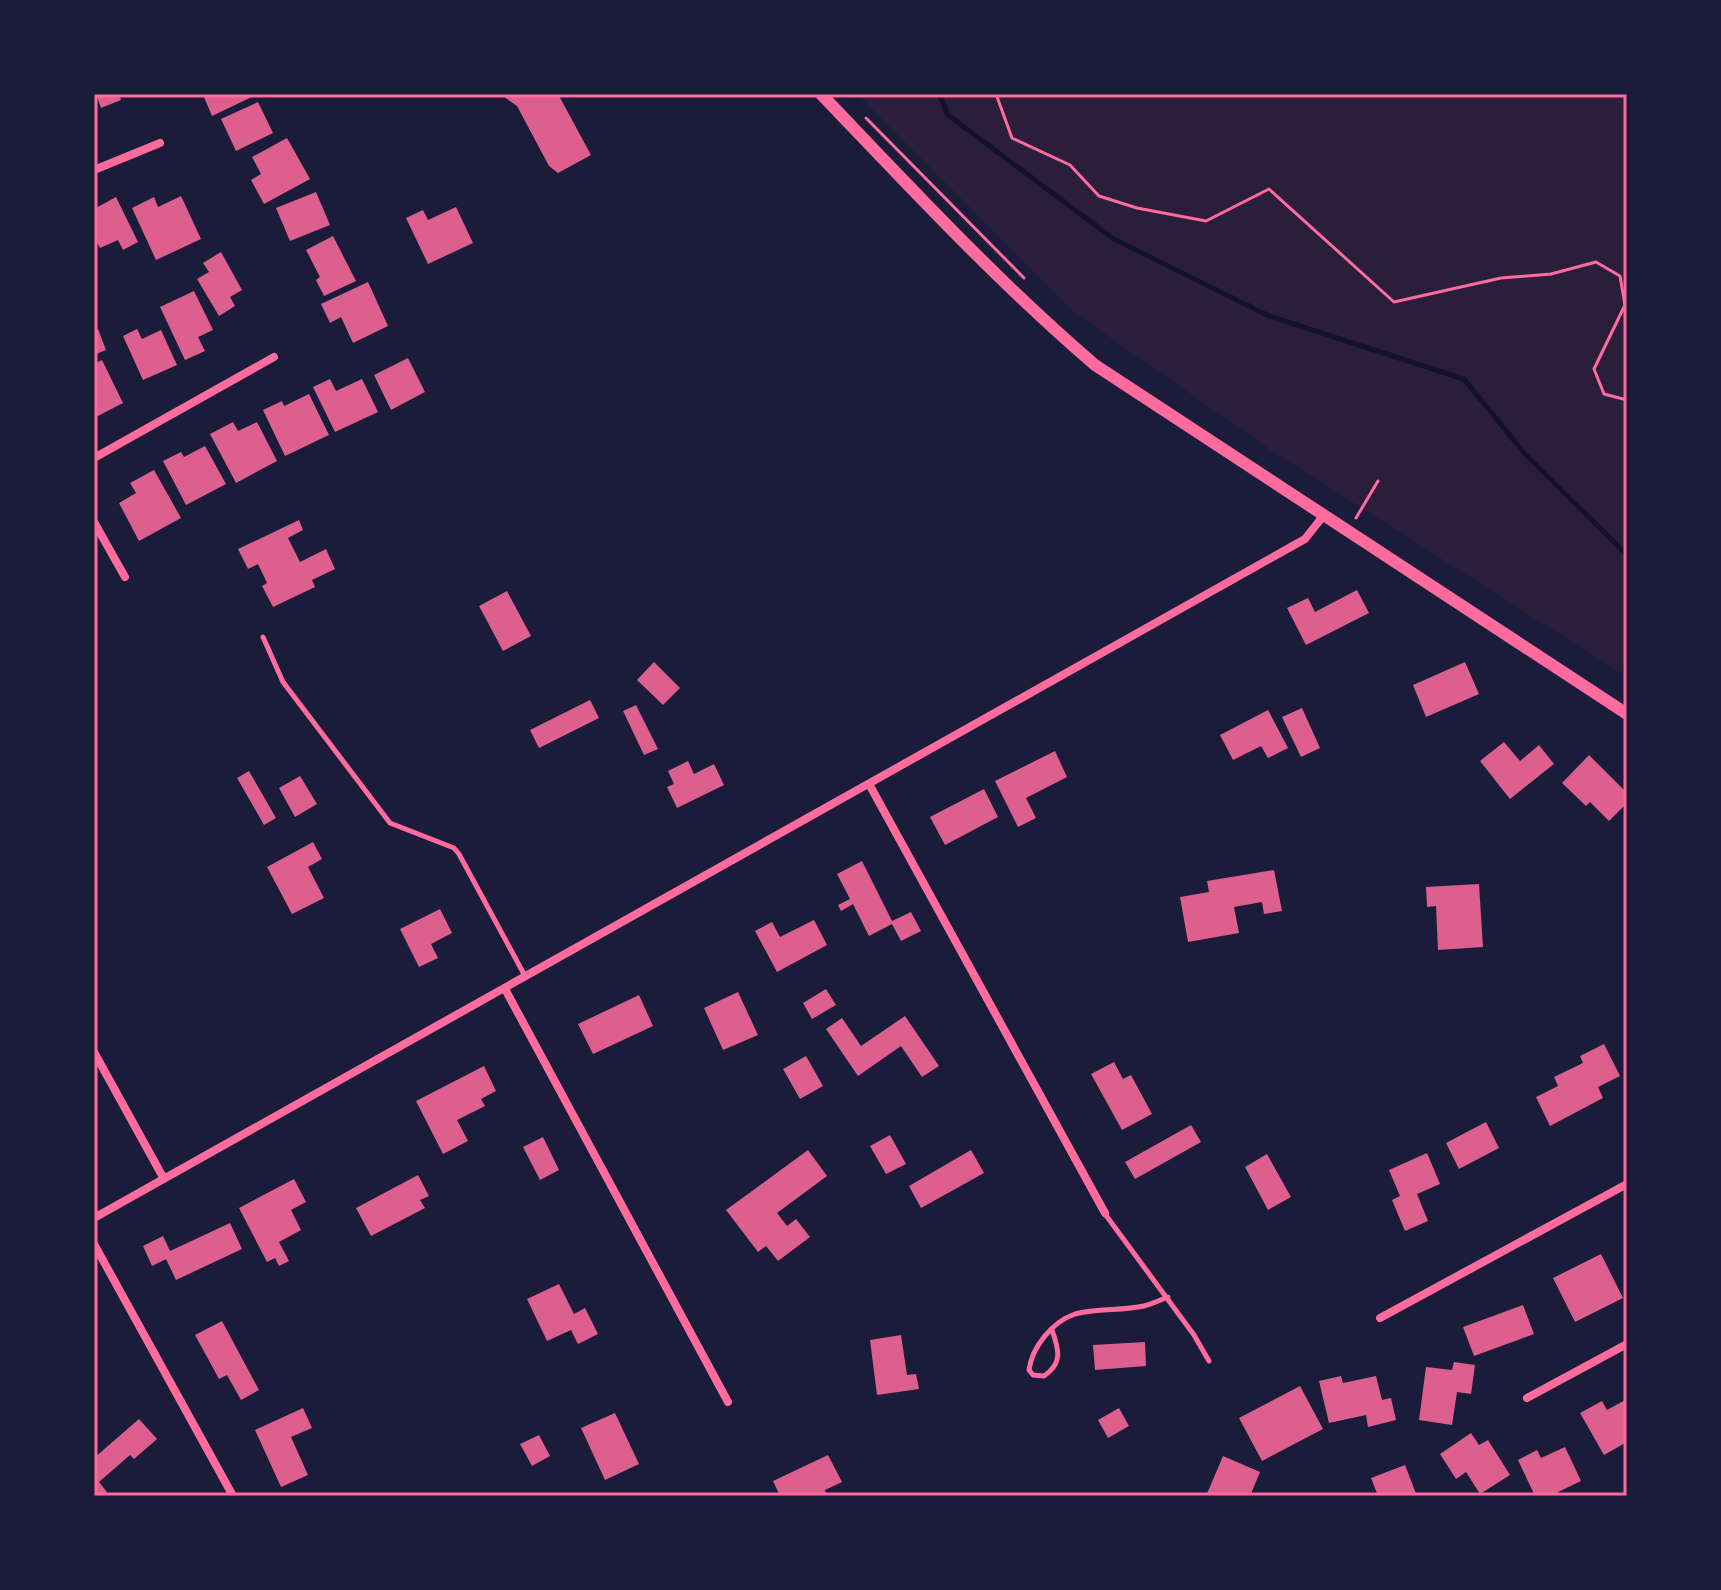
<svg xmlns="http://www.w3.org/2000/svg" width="1721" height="1590" font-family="Montserrat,sans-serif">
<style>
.green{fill:#2a1e3b}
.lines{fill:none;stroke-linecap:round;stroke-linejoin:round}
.stream{stroke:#12122b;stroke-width:5}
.building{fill:#dd5f8e}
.path{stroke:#ff6b9d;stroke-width:3}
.service{stroke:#ff6b9d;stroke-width:5}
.minor{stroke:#ff6b9d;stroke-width:8}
.tertiary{stroke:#ff6b9d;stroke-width:12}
.neatline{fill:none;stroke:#ff6b9d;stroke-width:3}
</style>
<rect width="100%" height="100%" fill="#1b1b3a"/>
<path class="green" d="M857 94H1627V677L1272 451 1075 313Z"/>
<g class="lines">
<path class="stream" d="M939 94 948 115 1114 239 1269 316 1464 379 1525 454 1627 555"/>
</g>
<path class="building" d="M96 94H119L121 100 101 108Z
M210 94H258L212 116 204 97Z
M500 94H558L591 155 558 173 549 166 517 106Z
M258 102 273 133 236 151 221 119Z
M287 138 310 179 264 204 251 180 261 174 252 157Z
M316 192 330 225 290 241 276 208Z
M181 196 201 239 156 260 132 208 154 197 158 207Z
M116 197 138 242 123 250 118 240 100 248 94 237V209Z
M456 207 473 243 428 264 406 218 423 210 428 220Z
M333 236 356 281 324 296 316 280 320 277 306 250Z
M221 252 242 290 230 297 235 306 219 316 197 279 209 272 203 263Z
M368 282 388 326 353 343 341 317 330 323 321 304Z
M194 291 213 330 198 337 205 351 185 360 160 307Z
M98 329 106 350 94 355V331Z
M137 329 142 339 161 330 177 365 143 380 123 336Z
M408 358 425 392 391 410 374 375Z
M102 360 123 403 94 418V364Z
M330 379 336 391 362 379 378 412 335 432 313 387Z
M309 394 329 435 285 456 263 410 282 401 284 406Z
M233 422 238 431 257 422 277 461 236 483 210 434Z
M205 446 226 484 186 505 163 461 181 452 184 457Z
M154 470 181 518 139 541 119 503 136 493 130 483Z
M299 520 303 530 288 538 300 562 326 549 335 569 312 580 315 587 273 607 262 586 267 583 258 564 248 569 238 549Z
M1357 590 1369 613 1306 645 1287 608 1308 598 1315 612Z
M507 591 531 636 503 651 479 606Z
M654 662 680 688 663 705 637 680Z
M1465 662 1479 694 1426 717 1413 685Z
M590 700 599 718 539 748 530 730Z
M636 705 658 749 644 755 623 711Z
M1302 708 1320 748 1301 757 1282 717Z
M1268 710 1288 748 1268 758 1261 746 1233 760 1220 735Z
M1504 742 1520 761 1539 745 1554 764 1510 799 1480 761Z
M1055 751 1067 777 1026 798 1036 818 1018 827 995 781Z
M1589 755 1627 793V803L1609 821 1590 802 1586 806 1562 783Z
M688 761 694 774 714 764 724 785 677 808 667 787 674 784 668 771Z
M249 771 276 818 264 825 237 778Z
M300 776 317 804 295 817 279 788Z
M984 789 998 817 945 845 930 817Z
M313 842 322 859 308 867 324 898 292 914 267 867Z
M862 861 892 921 911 912 921 931 901 941 892 924 869 936 853 904 841 911 838 905 850 899 837 874Z
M1274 870 1282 911 1264 914 1262 902 1234 907 1239 933 1188 942 1180 897 1209 892 1207 881Z
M1479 884 1483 947 1438 950 1436 906 1427 907 1426 887Z
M440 909 452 933 431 944 438 958 419 967 400 929Z
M814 920 827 945 777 972 755 931 772 922 780 937Z
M826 989 836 1005 812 1019 803 1003Z
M738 992 758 1035 723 1050 704 1008Z
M639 995 653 1026 593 1054 578 1024Z
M905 1016 939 1066 922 1077 901 1046 858 1076 826 1029 842 1018 861 1046Z
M1604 1044 1620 1076 1598 1087 1603 1098 1550 1126 1536 1097 1558 1086 1554 1077 1583 1063 1580 1056Z
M806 1056 823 1086 800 1099 783 1069Z
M1114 1062 1123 1079 1131 1075 1152 1114 1122 1130 1091 1074Z
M484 1066 496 1091 481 1099 485 1106 457 1120 468 1141 443 1154 416 1101Z
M1486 1122 1499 1148 1459 1169 1446 1143Z
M1191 1125 1201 1142 1135 1179 1125 1162Z
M890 1135 906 1164 886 1174 870 1146Z
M543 1137 559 1170 540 1180 523 1147Z
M808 1150 827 1176 777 1213 787 1226 796 1219 810 1237 778 1261 766 1246 758 1252 726 1210Z
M971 1150 984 1173 921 1208 909 1186Z
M1427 1153 1440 1184 1417 1194 1428 1221 1405 1231 1392 1200 1400 1196 1389 1170Z
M1267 1154 1291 1197 1268 1210 1245 1167Z
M418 1175 429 1196 420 1200 425 1208 371 1236 356 1208Z
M294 1179 306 1202 291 1210 301 1230 279 1242 289 1261 279 1266 275 1258 267 1262 239 1208Z
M230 1223 242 1249 176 1280 166 1259 152 1266 143 1246 163 1236 170 1251Z
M1601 1254 1623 1298 1575 1322 1553 1278Z
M559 1284 574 1314 585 1308 598 1334 578 1344 571 1330 547 1341 527 1299Z
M1523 1305 1534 1334 1474 1356 1463 1327Z
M222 1321 259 1390 241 1400 227 1375 219 1379 195 1335Z
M901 1335 907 1375 916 1374 919 1389 877 1395 870 1340Z
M1145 1342 1146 1366 1095 1370 1093 1345Z
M1454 1362 1475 1365 1471 1394 1457 1392 1452 1425 1419 1420 1426 1367 1452 1370Z
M1341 1376 1343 1383 1376 1376 1382 1400 1391 1398 1396 1420 1368 1427 1366 1415 1329 1423 1319 1381Z
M1300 1386 1323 1429 1262 1461 1239 1418Z
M1627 1399V1442L1604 1455 1580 1413 1602 1401 1607 1410Z
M303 1408 312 1428 291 1437 308 1475 281 1487 255 1430Z
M1119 1408 1129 1426 1108 1438 1098 1420Z
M615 1413 639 1464 605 1480 581 1428Z
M139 1419 157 1439 134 1459 130 1455 99 1482 107 1492 101 1496H94V1458Z
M1471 1433 1479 1445 1488 1440 1510 1475 1480 1494 1466 1472 1456 1479 1440 1454Z
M539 1435 550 1456 532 1466 520 1444Z
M1565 1447 1581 1481 1550 1496H1535L1518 1460 1537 1450 1541 1458Z
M828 1455 842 1482 825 1490 827 1496H780L773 1481Z
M1223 1456 1260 1472 1250 1496H1206Z
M1405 1465 1417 1496H1378L1371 1478Z"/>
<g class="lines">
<path class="path" d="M996 94 1012 138 1070 165 1099 196 1137 208 1206 221 1269 189 1394 302 1501 278 1551 274 1596 262 1620 276 1625 305 1594 369 1604 394 1627 400
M866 118 1024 278
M1356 518 1378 481"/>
<path class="service" d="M263 637 283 682 390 823 454 848 459 854 525 976
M1105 1214 1194 1335 1209 1361
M1052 1330C1059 1350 1063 1363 1044 1376L1033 1375 1029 1370C1032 1347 1052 1322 1075 1314 1097 1308 1122 1311 1144 1306 1152 1304 1160 1300 1168 1297"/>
<path class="minor" d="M94 170 160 143
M94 458 274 357
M94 522 125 577
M869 784 1105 1213
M505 989 728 1402
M94 1052 164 1179
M94 1218 1305 539 1324 515
M94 1244 233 1496
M1380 1318 1627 1184
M1527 1398 1627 1344"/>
<path class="tertiary" d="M821 94C910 187 997 281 1095 365L1627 714"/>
</g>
<rect width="1721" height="1590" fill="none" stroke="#1b1b3a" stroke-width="192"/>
<rect x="96" y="96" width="1529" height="1398" class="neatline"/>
</svg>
